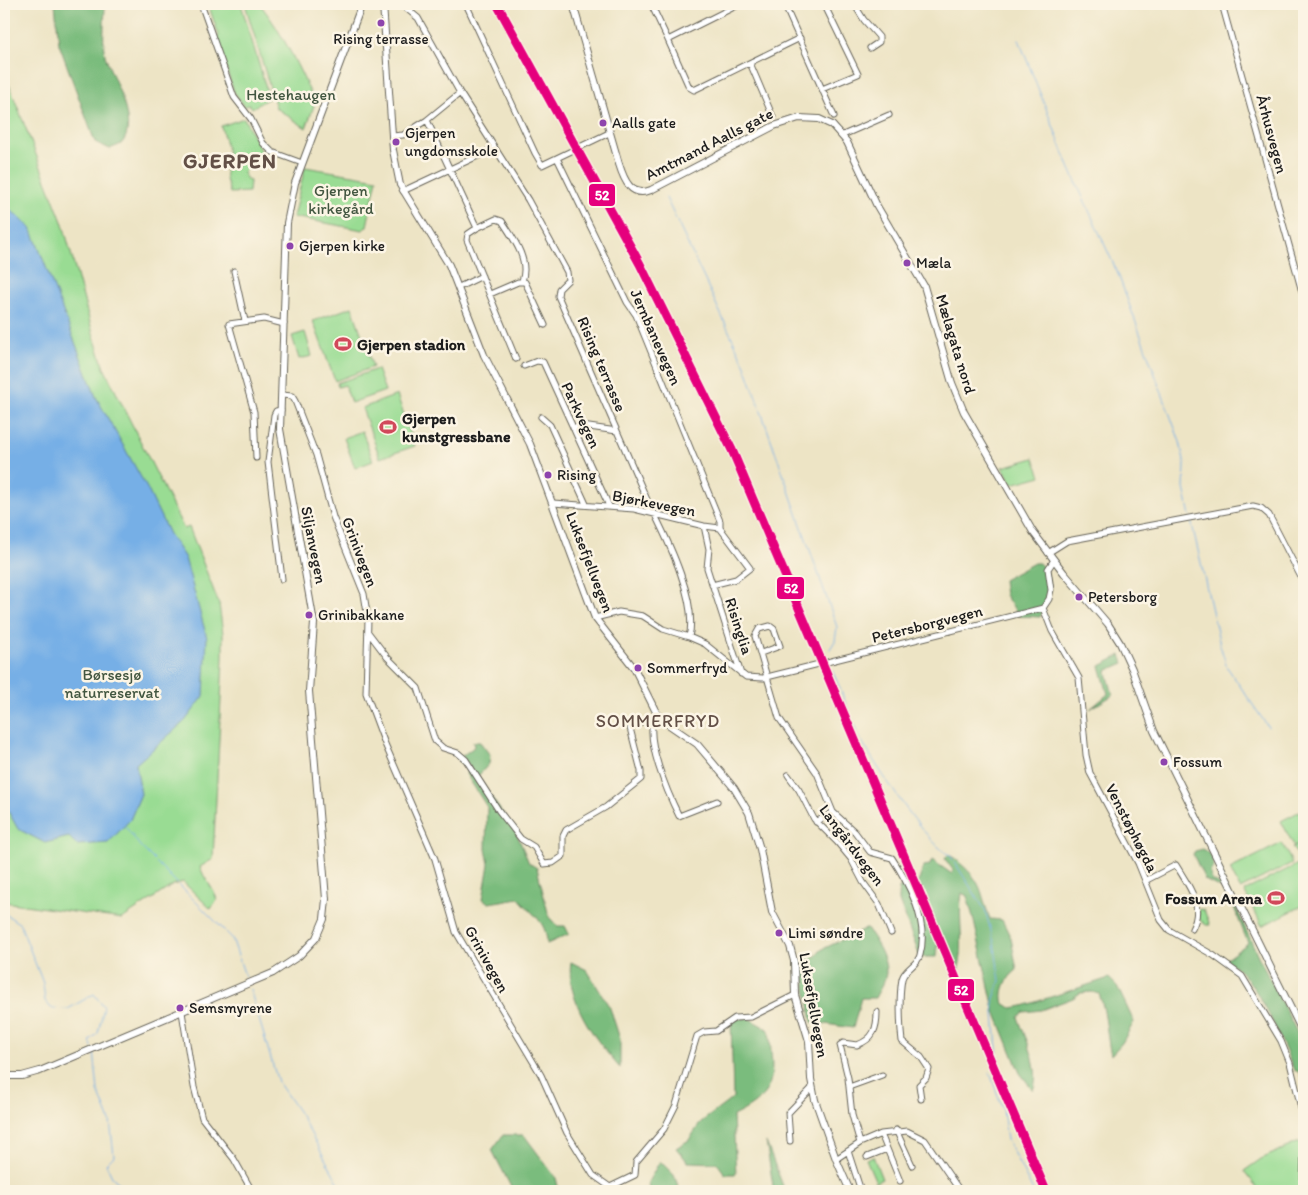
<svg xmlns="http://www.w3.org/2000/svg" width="1308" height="1195" font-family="Itim,sans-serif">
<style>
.green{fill:#99dc93;stroke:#5a7c58}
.forest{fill:#7abc7d;stroke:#4b6c4c}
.water{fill:#76afe6;stroke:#496681}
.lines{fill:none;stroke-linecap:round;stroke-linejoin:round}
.stream{stroke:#76afe6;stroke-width:1}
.minor-casing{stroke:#656257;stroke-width:7}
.major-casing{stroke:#656257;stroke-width:8}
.minor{stroke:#fff;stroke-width:5}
.major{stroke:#fff;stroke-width:6}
.rail-1-casing{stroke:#fcf5e5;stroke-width:12}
.rail-1{stroke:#e5007d;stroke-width:9}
.bus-dot{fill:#8e44ad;stroke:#fcf5e5;stroke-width:2}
.labels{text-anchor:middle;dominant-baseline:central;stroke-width:5;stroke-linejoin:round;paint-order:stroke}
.bus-label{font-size:15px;fill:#1c1c1c;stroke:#fcf5e5;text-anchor:start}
.park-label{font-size:16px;fill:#425640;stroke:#fcf5e5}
.street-label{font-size:16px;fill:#1c1c1c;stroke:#fcf5e5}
.poi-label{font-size:16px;font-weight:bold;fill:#1c1c1c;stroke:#fcf5e5;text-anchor:start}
.neighbourhood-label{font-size:18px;letter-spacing:1px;fill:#635047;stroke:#fcf5e5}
.district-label{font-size:21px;font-weight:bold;letter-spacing:1px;fill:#635047;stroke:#fcf5e5}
.line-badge{stroke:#fcf5e5;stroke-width:2}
.badge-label{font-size:14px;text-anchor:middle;font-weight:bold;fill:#fff}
</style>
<rect width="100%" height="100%" fill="#fcf5e5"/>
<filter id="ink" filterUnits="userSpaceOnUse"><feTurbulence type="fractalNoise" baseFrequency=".02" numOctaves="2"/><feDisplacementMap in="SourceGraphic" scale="10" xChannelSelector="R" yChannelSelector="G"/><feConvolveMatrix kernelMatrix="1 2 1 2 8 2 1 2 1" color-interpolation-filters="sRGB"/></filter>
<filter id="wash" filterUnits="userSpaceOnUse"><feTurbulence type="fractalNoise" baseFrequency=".0096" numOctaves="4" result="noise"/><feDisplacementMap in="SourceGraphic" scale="20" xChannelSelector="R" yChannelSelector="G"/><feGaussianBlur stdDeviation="1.12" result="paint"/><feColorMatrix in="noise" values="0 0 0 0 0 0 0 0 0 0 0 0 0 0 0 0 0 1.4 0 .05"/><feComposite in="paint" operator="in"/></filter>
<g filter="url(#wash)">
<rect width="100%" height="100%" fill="#ede4c5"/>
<path class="green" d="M208 4H241L269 98 252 108 249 104 245 107 234 92 216 38 219 36Z
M245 4H260C284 35 299 68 315 103L306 128 276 108Z
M4 72 63 224 92 330 104 368 184 529 189 527 219 604 223 634V659L213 859 200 867C204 879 213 887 217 899L211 909 183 882 173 885 122 919 4 902Z
M244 118 266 160 247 167 243 173 245 177 250 181 249 192 230 193 226 179 224 154 228 153 221 126Z
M305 167 377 179 367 226 363 230 293 217Z
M352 307 373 367 335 381 313 321Z
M305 332 312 356 299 359 292 336Z
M377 369 385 391 351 403 345 385 338 387 337 383Z
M397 395 415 446 380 458 362 408Z
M362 431 373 461 355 468 344 438Z
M1034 458 1041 476 1012 484 1003 467Z
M1304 809V841L1294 846 1281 821Z
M1304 842V857H1300L1292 848Z
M1282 843 1292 863 1240 889 1230 869Z
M1300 863 1304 870V905L1262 926 1244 891Z
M1199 909 1204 910 1210 925H1206L1199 919Z
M1299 1142 1302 1143V1191H1260L1244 1171 1261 1159Z
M873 1156 882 1179 876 1182 866 1159Z"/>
<path class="forest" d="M55 4H105C105 19 102 39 105 55 110 75 141 124 121 144 118 146 113 147 110 149L95 142 59 44Z
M1034 563H1039C1055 577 1048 601 1040 617L1019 616 1005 595 1003 580Z
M1121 655 1124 663 1108 670 1107 673 1113 695 1090 709 1108 694 1100 666Z
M1304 675V704L1303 705C1299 695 1299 685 1304 675Z
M473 742H480L490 755 489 764 477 777 516 832 529 863 537 868 549 917 557 926H565L569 934 547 944C547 921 532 915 519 898L489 903 483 899 489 864 486 849 487 807 466 774 470 767 462 756 474 747Z
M1203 849C1210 854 1212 856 1214 865L1210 872 1212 880 1228 890 1259 958 1304 1046V1084L1299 1072 1294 1070C1280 1039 1256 974 1225 960L1248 943 1228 892 1205 880 1193 854 1195 851Z
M948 855C954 857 957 860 961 864 984 884 980 893 990 919L1002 920 1011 938 1017 970C1007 977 1000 991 1004 1004L1012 1008 1023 1006 1109 978 1117 986 1134 1022 1122 1043 1111 1055C1106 1035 1107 1014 1099 994L1092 992 1080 993 1073 998 1041 1010 1024 1012 1018 1017C1025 1038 1042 1069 1033 1090L1020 1073 994 1009 973 917 967 896 962 893C957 918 966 946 958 971L952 966 943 945 938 944 937 957H920L899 901V888L905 885 912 887 919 880 924 866 930 865 932 860 952 874 953 870 945 859Z
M866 928C874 938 887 958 886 972 886 980 879 990 875 998H861L853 1028 812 1022 801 960 816 956 821 950Z
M571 962 587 970 610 1008 620 1039V1068C596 1041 565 1000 571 962Z
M748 1018 769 1030C773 1076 780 1093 733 1116L736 1174H725L717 1163 688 1162 676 1148 689 1140 701 1122 733 1098 731 1019Z
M503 1135H524L556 1178 559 1191H513L492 1150Z
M766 1142 785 1191H768L773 1186Z
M660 1161 674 1175 680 1191H649L648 1182Z"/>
<path class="water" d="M4 204 31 228 96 397 147 488 169 534 185 558 207 638 204 696 185 721 136 764 141 794 130 820 108 843 77 845 69 837 45 843 18 829 4 804Z"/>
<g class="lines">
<path class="stream" d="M1019 40 1070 169 1118 274 1180 442 1185 465 1184 488 1190 516
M666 198 744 363 837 627 835 641 830 649
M1191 520 1220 645 1227 667 1268 727
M832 670C842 690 848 713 858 734 869 756 929 848 950 855L985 910 994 942 1000 981 993 1001 998 1061 996 1065
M125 826 140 846 232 938 245 976
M4 913 20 924 43 983 45 1001 51 1008 68 1009 94 994 104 1007 98 1033 90 1041 92 1047
M250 989 278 1082 300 1114 343 1191
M94 1051 98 1091 110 1121 114 1156 106 1164 112 1177 126 1189H143L145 1191
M990 1073 1003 1110 1007 1140 1033 1191"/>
</g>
</g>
<g filter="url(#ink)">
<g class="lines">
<g class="minor-casing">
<path id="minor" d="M201 4 234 97 251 119 263 143 272 152 302 163
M401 4 418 18 460 93 528 200 567 272 568 280 559 289 558 296 648 502 649 512
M466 4 535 153 542 165 609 133
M651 4 668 40 740 4
M784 4 834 116
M854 4 864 20 879 37V42L870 48
M1222 4 1304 299
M410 11 415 4
M668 40 689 87 694 90 800 38
M750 63 773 117
M822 89 858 74 824 4
M460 93 427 120 477 228 468 234 467 240 516 359
M843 135 889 115
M392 136 403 135 427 120
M558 160 627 302 636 315 720 521V528
M403 191 495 148
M477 228 496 219 502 221C513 238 530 260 522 281
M234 271 245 321
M459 287 482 276
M490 294 518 282H525L545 325
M524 366 537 361 543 362 609 506
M282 395 292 396 295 401 316 455 333 517 364 594 368 619 366 693 385 744 435 859 456 932 541 1075 567 1133 593 1175 610 1187 635 1175 636 1162 664 1129 676 1105 697 1036 704 1032 716 1031 735 1018 751 1017 795 995
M281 410 276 411 274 415 268 462 282 579
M541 417 550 425 586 504
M573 428 582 426 617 431
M256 458 254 412 229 324 264 319 284 324
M553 503 634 509 704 526 720 528
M654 513C669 543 698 603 689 637
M704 526 709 549 707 568 741 674
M1048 553 1067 541 1253 506 1261 508 1269 515 1304 583
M712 585 736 579 750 568 720 528
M1043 608 1052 631 1079 678 1086 755 1090 773 1138 863 1161 920 1169 930 1213 955 1242 976 1281 1041 1290 1063 1302 1112 1304 1137 1303 1191
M595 618 619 612 643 616 663 629 689 637 705 644 746 677 763 678 1043 608 1049 599 1051 590 1048 569 1054 560
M368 632 387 657 418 688 435 741 443 748 458 753 466 760 499 811 521 839 534 847 544 864 553 863 563 856V836L566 830 606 807 641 779V771L630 728 635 724 653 719
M761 653 780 646 774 629 770 626 759 629 755 636 779 718 817 773 833 812 855 832 870 852 892 858C909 884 929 923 920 955 918 965 904 969 902 979 899 995 900 1025 902 1041L921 1057 929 1069 926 1078 919 1085 921 1099
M655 717C643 737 669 796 679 816L717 801
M788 775 799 790 814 819 837 842 851 859 863 882 879 904 891 933
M816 822 833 812
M1145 881 1176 865C1188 885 1205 905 1192 929
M182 1012 194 1087 202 1118 234 1159 252 1191
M849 1087 882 1075
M896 1130 912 1165
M881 1134 900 1181
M790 1141 788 1113 812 1088
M860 1143 852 1115 848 1078 840 1045 843 1043 857 1045C874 1039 877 1028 877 1012
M848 1151 861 1191
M867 1157 887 1149
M836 1159 860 1143 881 1134 907 1131 925 1140 960 1191"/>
</g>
<g class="major-casing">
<path id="major" d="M383 4 393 150 400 185 449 265 484 355 530 444 595 618 634 668 659 718 697 744 734 788 749 813 760 849 772 912 790 946 794 961 795 995 809 1041 811 1079 815 1100 836 1159 850 1191
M573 4 619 164C624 180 631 198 651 190L774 126 799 118 819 119 832 125 847 142 877 206 924 286 952 383 964 412 1033 532 1064 573 1108 624 1120 643 1132 669 1154 731 1304 1035
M4 1076H22L40 1071 273 973 299 956 316 938 324 919 326 899 309 691 314 623 280 429 287 223 295 183 362 4"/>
</g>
<use href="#minor" class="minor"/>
<use href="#major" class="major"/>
<g class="rail-1-casing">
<path id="rail-1" d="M497 4 640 264 732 450 1046 1191"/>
</g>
<use href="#rail-1" class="rail-1"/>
</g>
</g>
<defs>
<g id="stadium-bare" transform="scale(1.35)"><path d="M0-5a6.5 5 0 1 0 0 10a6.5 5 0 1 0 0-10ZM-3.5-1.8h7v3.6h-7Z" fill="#d1495b" stroke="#fcf5e5" stroke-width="2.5" paint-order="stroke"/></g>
</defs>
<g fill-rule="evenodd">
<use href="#stadium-bare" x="343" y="344"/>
<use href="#stadium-bare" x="388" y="427"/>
<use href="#stadium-bare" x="1276" y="898"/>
</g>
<g class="bus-dot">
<circle cx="381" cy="23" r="4.5"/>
<circle cx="603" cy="123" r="4.5"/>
<circle cx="396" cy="142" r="4.5"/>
<circle cx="290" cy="246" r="4.5"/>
<circle cx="907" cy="263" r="4.5"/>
<circle cx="548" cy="475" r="4.5"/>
<circle cx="1079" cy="597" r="4.5"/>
<circle cx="309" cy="615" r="4.5"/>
<circle cx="638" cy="668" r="4.5"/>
<circle cx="1164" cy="762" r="4.5"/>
<circle cx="779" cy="933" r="4.5"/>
<circle cx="180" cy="1008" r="4.5"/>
</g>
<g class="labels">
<g class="bus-label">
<text x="381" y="39" text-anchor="middle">Rising terrasse</text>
<text x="612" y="123">Aalls gate</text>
<text x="405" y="133">Gjerpen<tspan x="405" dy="18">ungdomsskole</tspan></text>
<text x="299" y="246">Gjerpen kirke</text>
<text x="916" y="263">Mæla</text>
<text x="557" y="475">Rising</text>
<text x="1088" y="597">Petersborg</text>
<text x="318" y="615">Grinibakkane</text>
<text x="647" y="668">Sommerfryd</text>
<text x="1173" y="762">Fossum</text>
<text x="788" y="933">Limi søndre</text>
<text x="189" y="1008">Semsmyrene</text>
</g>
<g class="park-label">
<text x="291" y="94">Hestehaugen</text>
<text x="341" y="190">Gjerpen<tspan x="341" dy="18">kirkegård</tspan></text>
<text x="112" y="674">Børsesjø<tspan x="112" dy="18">naturreservat</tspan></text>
</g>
<g class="street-label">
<text transform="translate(1272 134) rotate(75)">Århusvegen</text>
<text transform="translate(709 144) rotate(-27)">Amtmand Aalls gate</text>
<text transform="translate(656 337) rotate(66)">Jernbanevegen</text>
<text transform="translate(956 344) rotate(73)">Mælagata nord</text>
<text transform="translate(602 364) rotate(67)">Rising terrasse</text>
<text transform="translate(581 415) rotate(65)">Parkvegen</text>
<text transform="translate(654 503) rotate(11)">Bjørkevegen</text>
<text transform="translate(314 545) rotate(79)">Siljanvegen</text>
<text transform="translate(360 552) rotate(69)">Grinivegen</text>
<text transform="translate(590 562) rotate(69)">Luksefjellvegen</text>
<text transform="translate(927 624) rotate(-14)">Petersborgvegen</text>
<text transform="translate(739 626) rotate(72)">Risinglia</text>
<text transform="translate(1132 828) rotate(63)">Venstøphøgda</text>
<text transform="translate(852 845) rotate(53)">Langårdvegen</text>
<text transform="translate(487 959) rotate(61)">Grinivegen</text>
<text transform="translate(814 1005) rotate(80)">Luksefjellvegen</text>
</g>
<g class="poi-label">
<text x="357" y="344">Gjerpen stadion</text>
<text x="402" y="418">Gjerpen<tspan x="402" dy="18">kunstgressbane</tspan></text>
<text x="1262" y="898" text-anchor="end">Fossum Arena</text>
</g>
<g class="neighbourhood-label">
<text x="658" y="721">SOMMERFRYD</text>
</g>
<g class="district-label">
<text x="230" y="160">GJERPEN</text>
</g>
</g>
<g class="line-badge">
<rect x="588" y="183" width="28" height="24" rx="5" fill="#e5007d"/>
<rect x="776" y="576" width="29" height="24" rx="5" fill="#e5007d"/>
<rect x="947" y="978" width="28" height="24" rx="5" fill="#e5007d"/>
</g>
<g class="badge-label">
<text x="602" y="200">52</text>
<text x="791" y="593">52</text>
<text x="961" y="995">52</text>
</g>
<rect width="1308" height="1195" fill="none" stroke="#fcf5e5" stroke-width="20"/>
</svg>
